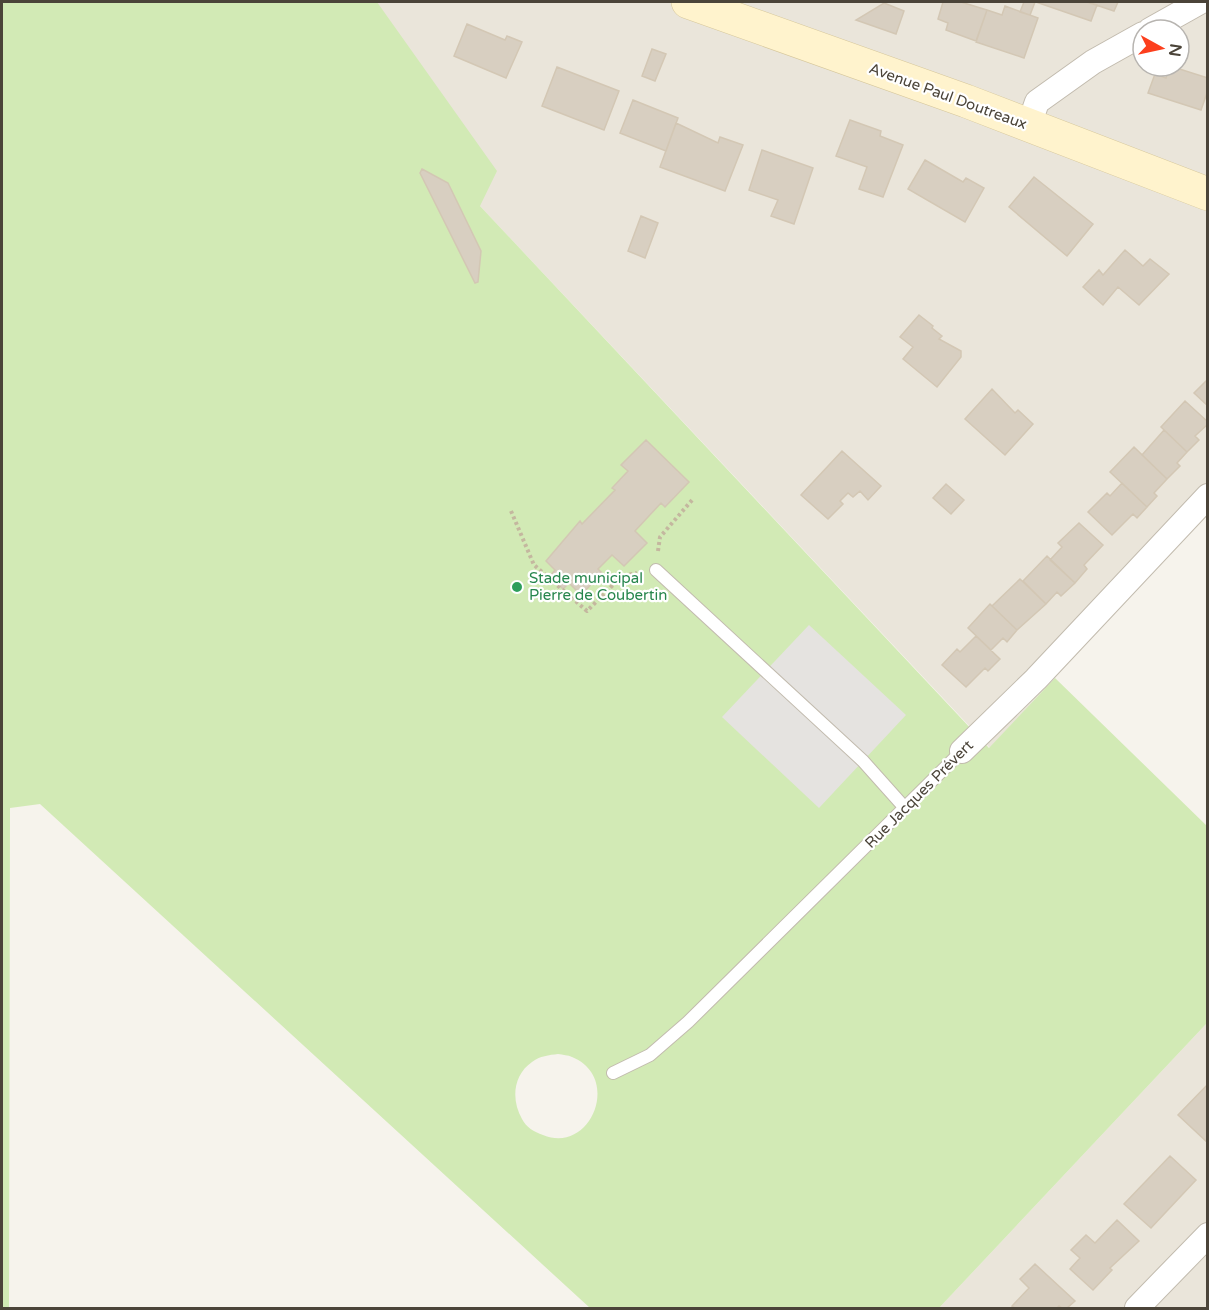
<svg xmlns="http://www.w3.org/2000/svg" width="1209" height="1310" font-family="'Varela Round',sans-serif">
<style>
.residential{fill:#eae5da;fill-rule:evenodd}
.green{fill:#d2eab5;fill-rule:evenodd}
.parking{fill:#e5e3e0}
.building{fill:#d8cfc1;stroke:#d3c7b4;stroke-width:1.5}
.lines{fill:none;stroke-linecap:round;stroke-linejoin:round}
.lane-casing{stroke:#c2bbae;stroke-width:14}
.street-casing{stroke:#c2bbae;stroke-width:26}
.secondary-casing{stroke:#d6c79b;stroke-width:34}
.path{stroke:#c4b79f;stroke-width:4;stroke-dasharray:3 3;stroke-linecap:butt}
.lane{stroke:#fff;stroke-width:12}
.street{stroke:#fff;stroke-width:24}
.secondary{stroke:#fff3cd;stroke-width:33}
.leisure-dot{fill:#2e9e5b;stroke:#fff;stroke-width:2}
.labels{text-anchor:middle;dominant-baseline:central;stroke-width:4.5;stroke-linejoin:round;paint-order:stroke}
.street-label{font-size:15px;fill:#4b4439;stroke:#fff}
.leisure-label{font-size:15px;fill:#27864d;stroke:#fff;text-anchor:start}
</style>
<rect width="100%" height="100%" fill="#f6f3ec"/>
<path class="residential" d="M377 2H1207V513L990 748 480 206ZM1143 30H1179V66H1143Z
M1207 1023V1308H939Z"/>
<path class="green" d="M2 2H377L497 171 480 206 989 748 1055 678 1207 826V1023L939 1308H590L40 804 10 808 9 1308H2ZM558 1054C563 1055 568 1055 572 1057 622 1077 591 1155 543 1135 534 1132 526 1127 522 1119 511 1100 513 1075 532 1062 540 1056 549 1055 558 1054Z"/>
<path class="parking" d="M809 625 906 715 819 808 722 717Z"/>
<path class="building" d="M943 2H961L987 10 976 41 946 30 948 23 938 19Z
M1024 2H1035L1030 15 1020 12Z
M1036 2H1087L1097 5 1091 21Z
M1087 2H1118L1114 11Z
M884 3 904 11 896 34 856 20Z
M1005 6 1038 18 1024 58 976 42 987 10 1002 15Z
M467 24 505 40 507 36 522 42 506 78 454 56Z
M652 49 666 54 655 81 642 76Z
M1170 66 1208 78V90L1201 110 1148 93 1155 74 1166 78Z
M557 67 619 91 604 130 542 106Z
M633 100 678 118 666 151 620 133Z
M850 120 881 131 880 136 903 145 883 197 859 189 867 167 836 156Z
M676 123 718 143 720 137 743 145 725 191 660 167Z
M762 150 813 168 794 224 771 216 778 200 749 190Z
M925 160 963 182 966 178 984 188 965 222 908 189Z
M422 169 448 183 481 251 478 282 475 283 420 173Z
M1034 177 1093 224 1067 256 1009 207Z
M641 216 658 223 645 258 628 251Z
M1125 250 1143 266 1150 259 1169 274 1139 305 1118 287 1103 305 1083 287 1099 270 1103 275Z
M919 315 933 326 932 328 942 336 939 339 961 351V357L937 387 903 359 913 347 900 337Z
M1208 379V406L1194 393Z
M992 389 1015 413 1018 410 1033 424 1005 455 965 419Z
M1185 401 1208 422V424L1195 436 1199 440 1187 452 1161 427Z
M1164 430 1187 452 1177 463 1180 466 1167 479 1142 455Z
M646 440 689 482 665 507 661 503 635 531 647 543 624 566 612 555 598 569 602 573 581 595 569 583 563 589 550 576 555 570 546 561 580 521 582 524 615 490 612 488 628 471 621 465Z
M1134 447 1167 479 1154 493 1157 496 1147 507 1110 472Z
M842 451 881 486 868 500 860 491 853 497 848 493 840 501 843 504 828 519 801 495Z
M1122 483 1147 507 1137 518 1133 514 1112 535 1088 512 1107 493 1110 496Z
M946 484 964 500 951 514 933 498Z
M1079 523 1103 545 1084 565 1087 569 1075 583 1050 560 1062 547 1058 543Z
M1047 556 1075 583 1061 596 1057 592 1046 604 1023 581Z
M1020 579 1046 604 1017 630 992 606Z
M990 604 1017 630 1007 642 1003 638 991 650 968 628Z
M976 636 1000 659 988 671 985 668 966 687 942 665 957 649 960 652Z
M1208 1084V1143L1178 1115Z
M1170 1156 1196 1180 1151 1228 1124 1204Z
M1117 1220 1139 1241 1110 1268 1112 1270 1093 1290 1070 1269 1080 1258 1071 1250 1086 1235 1095 1243Z
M1035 1264 1075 1301 1067 1308H1062L1059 1306 1057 1308H1015L1012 1306 1029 1288 1020 1279Z"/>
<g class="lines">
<g class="lane-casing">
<path id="lane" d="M656 570 863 761 905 808
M613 1073 650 1055 688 1022 962 751"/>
</g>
<g class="street-casing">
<path id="street" d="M1150 30 1200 2
M1029 125 1037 102 1093 62 1143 34
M962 751 1036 679 1208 496
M1137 1308 1208 1235"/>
</g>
<g class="secondary-casing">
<path id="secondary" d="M688 2 966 101 1208 194"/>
</g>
<path class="path" d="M511 511 534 565 587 611 622 576 637 573
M658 551 660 537 693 499"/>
<use href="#lane" class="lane"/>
<use href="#street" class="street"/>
<use href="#secondary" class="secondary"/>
</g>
<circle class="leisure-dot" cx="517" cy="587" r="6"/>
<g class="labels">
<g class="street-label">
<text transform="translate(948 96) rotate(20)">Avenue Paul Doutreaux</text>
<text transform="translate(919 794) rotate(-45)">Rue Jacques Prévert</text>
</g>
<g class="leisure-label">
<text x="529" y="578">Stade municipal<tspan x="529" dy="17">Pierre de Coubertin</tspan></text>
</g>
</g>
<rect width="1209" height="1310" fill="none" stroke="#4b4439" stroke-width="6"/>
<g transform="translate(1161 48) rotate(98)"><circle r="28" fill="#ffffff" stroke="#b7b4b0" stroke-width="1.5"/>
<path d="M0-4.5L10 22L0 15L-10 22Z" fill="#fc3f1d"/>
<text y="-9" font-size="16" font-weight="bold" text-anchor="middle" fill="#4b4439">N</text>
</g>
</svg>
